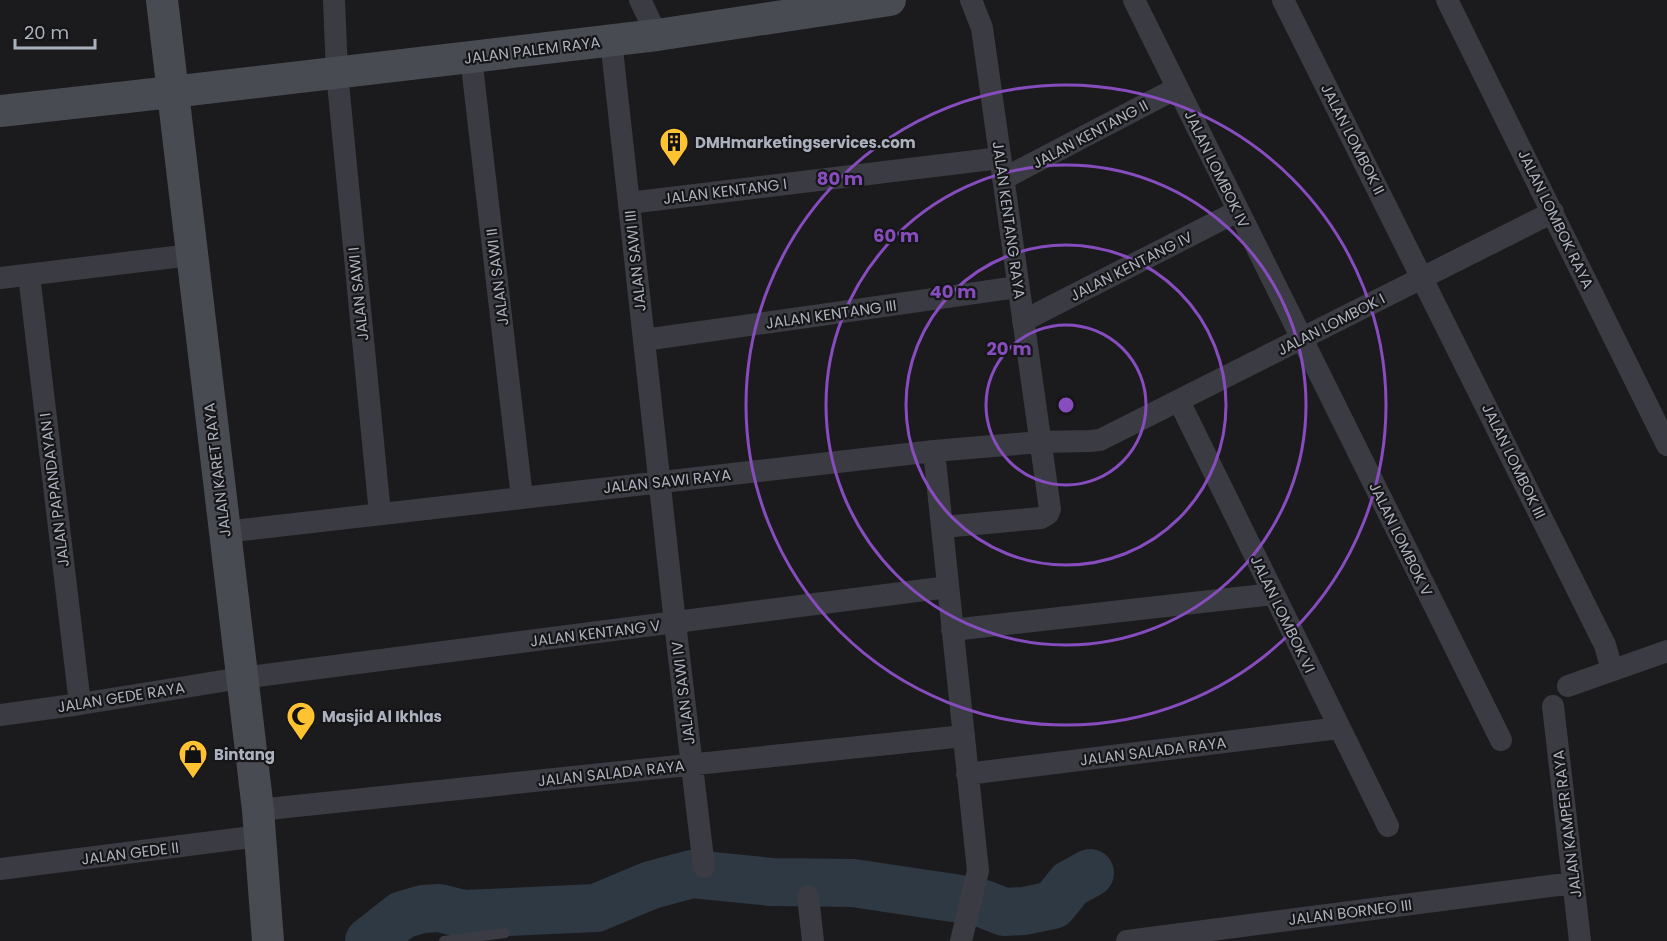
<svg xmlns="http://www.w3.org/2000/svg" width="1667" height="941" font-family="Poppins,sans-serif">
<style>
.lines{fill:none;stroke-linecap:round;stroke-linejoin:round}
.river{stroke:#2f3944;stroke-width:48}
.lane{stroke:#3b3c43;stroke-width:10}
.street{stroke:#3b3c43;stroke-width:22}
.secondary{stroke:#494b53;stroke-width:32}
.ring{fill:none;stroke:#874dbf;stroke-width:3}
.labels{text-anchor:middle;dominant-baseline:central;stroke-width:4.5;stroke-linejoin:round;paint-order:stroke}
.street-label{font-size:15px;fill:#acb1be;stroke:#161619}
.poi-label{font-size:15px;font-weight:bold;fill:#acb1be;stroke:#161619;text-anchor:start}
.centre{fill:#874dbf;stroke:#161619;stroke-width:3}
.ring-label{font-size:18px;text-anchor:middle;font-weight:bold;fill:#874dbf;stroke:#161619;stroke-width:4.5;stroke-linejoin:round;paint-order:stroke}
</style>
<rect width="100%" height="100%" fill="#1b1b1e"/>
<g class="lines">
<path class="river" d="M369 941 402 915 423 909 439 908 464 914 596 908 651 885 692 874 772 882 853 883 960 899 984 904 1004 912 1024 911 1053 905 1070 884 1090 873"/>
<path class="lane" d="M444 941 505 933"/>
<path class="street" d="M334 0 337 73 380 514
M640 0 657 35
M1134 0 1501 740
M1283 0 1605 645 1612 670
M1447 0 1667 445
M611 40 675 623 704 867
M471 57 522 498
M1003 179 1177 88
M629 203 1000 158
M29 275 80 704
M0 278 191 255
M1023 321 1238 211
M644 340 1018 287
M1179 401 1388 826
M934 451 978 871 961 941
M943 527 1041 518 1048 514 1050 509 982 28 971 0
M224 532 934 451 1040 442 1090 441 1100 440 1553 212
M952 630 1273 594
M1568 686 1667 651
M1553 706 1580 941
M0 715 80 704 241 678 948 587
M967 774 1339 728
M258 810 964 736
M0 869 259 836
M808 896 813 941
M1127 941 1573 883"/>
<path class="secondary" d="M162 0 258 810 268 941
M0 111 172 92 657 35 890 0"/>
</g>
<g class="ring">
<circle cx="1066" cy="405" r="80"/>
<circle cx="1066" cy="405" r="160"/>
<circle cx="1066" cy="405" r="240"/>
<circle cx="1066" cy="405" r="320"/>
</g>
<defs>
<g id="building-pin" transform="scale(1.5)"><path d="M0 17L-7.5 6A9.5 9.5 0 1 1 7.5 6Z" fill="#ffc231" stroke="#161619"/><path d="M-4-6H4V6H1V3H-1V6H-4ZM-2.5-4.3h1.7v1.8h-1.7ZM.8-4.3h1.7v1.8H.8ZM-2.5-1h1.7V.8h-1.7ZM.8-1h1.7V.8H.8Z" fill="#111"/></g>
<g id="mosque-pin" transform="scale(1.5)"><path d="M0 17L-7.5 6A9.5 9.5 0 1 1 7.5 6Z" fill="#ffc231" stroke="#161619"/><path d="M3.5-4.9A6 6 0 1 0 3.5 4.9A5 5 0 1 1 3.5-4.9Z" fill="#111"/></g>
<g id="shop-pin" transform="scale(1.5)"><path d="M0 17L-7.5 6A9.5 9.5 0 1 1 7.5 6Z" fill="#ffc231" stroke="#161619"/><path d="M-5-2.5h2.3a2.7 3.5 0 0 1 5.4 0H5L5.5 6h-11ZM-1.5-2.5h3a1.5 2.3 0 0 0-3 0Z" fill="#111"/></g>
</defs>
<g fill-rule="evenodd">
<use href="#building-pin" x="674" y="142"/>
<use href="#mosque-pin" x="301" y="716"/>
<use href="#shop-pin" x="193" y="754"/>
</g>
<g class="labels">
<g class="street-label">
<text transform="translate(532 50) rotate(-7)">JALAN PALEM RAYA</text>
<text transform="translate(1090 134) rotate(-28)">JALAN KENTANG II</text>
<text transform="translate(1353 139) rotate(63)">JALAN LOMBOK II</text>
<text transform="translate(1217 169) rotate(64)">JALAN LOMBOK IV</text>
<text transform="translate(725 191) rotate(-7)">JALAN KENTANG I</text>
<text transform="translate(1556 219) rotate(64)">JALAN LOMBOK RAYA</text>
<text transform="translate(1009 220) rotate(82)">JALAN KENTANG RAYA</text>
<text transform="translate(635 261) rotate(-96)">JALAN SAWI III</text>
<text transform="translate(1131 266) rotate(-27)">JALAN KENTANG IV</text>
<text transform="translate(497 277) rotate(-97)">JALAN SAWI II</text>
<text transform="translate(358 294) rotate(-96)">JALAN SAWI I</text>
<text transform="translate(831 314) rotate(-8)">JALAN KENTANG III</text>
<text transform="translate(1331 324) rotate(-27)">JALAN LOMBOK I</text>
<text transform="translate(1514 461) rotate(64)">JALAN LOMBOK III</text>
<text transform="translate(217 470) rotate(-97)">JALAN KARET RAYA</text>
<text transform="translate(667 481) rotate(-6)">JALAN SAWI RAYA</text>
<text transform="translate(54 490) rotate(-97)">JALAN PAPANDAYAN I</text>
<text transform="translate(1401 539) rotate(64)">JALAN LOMBOK V</text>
<text transform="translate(1283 614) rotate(64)">JALAN LOMBOK VI</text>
<text transform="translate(595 633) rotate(-7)">JALAN KENTANG V</text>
<text transform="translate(683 693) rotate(-97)">JALAN SAWI IV</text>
<text transform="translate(121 697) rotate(-9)">JALAN GEDE RAYA</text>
<text transform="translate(1153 751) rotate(-7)">JALAN SALADA RAYA</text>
<text transform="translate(611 773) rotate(-6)">JALAN SALADA RAYA</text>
<text transform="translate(1567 824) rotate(-97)">JALAN KAMPER RAYA</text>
<text transform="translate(130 853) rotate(-7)">JALAN GEDE II</text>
<text transform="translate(1350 912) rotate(-7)">JALAN BORNEO III</text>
</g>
<g class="poi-label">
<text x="695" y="142">DMHmarketingservices.com</text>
<text x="322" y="716">Masjid Al Ikhlas</text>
<text x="214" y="754">Bintang</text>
</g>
</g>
<circle cx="1066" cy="405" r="9" class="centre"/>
<g class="ring-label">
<text x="840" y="185">80 m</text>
<text x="896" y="242">60 m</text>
<text x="953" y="298">40 m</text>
<text x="1009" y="355">20 m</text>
</g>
<path d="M15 39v9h80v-9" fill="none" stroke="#acb1be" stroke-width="3"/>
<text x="24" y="39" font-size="18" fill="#acb1be" stroke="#161619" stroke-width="4.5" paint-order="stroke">20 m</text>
</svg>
